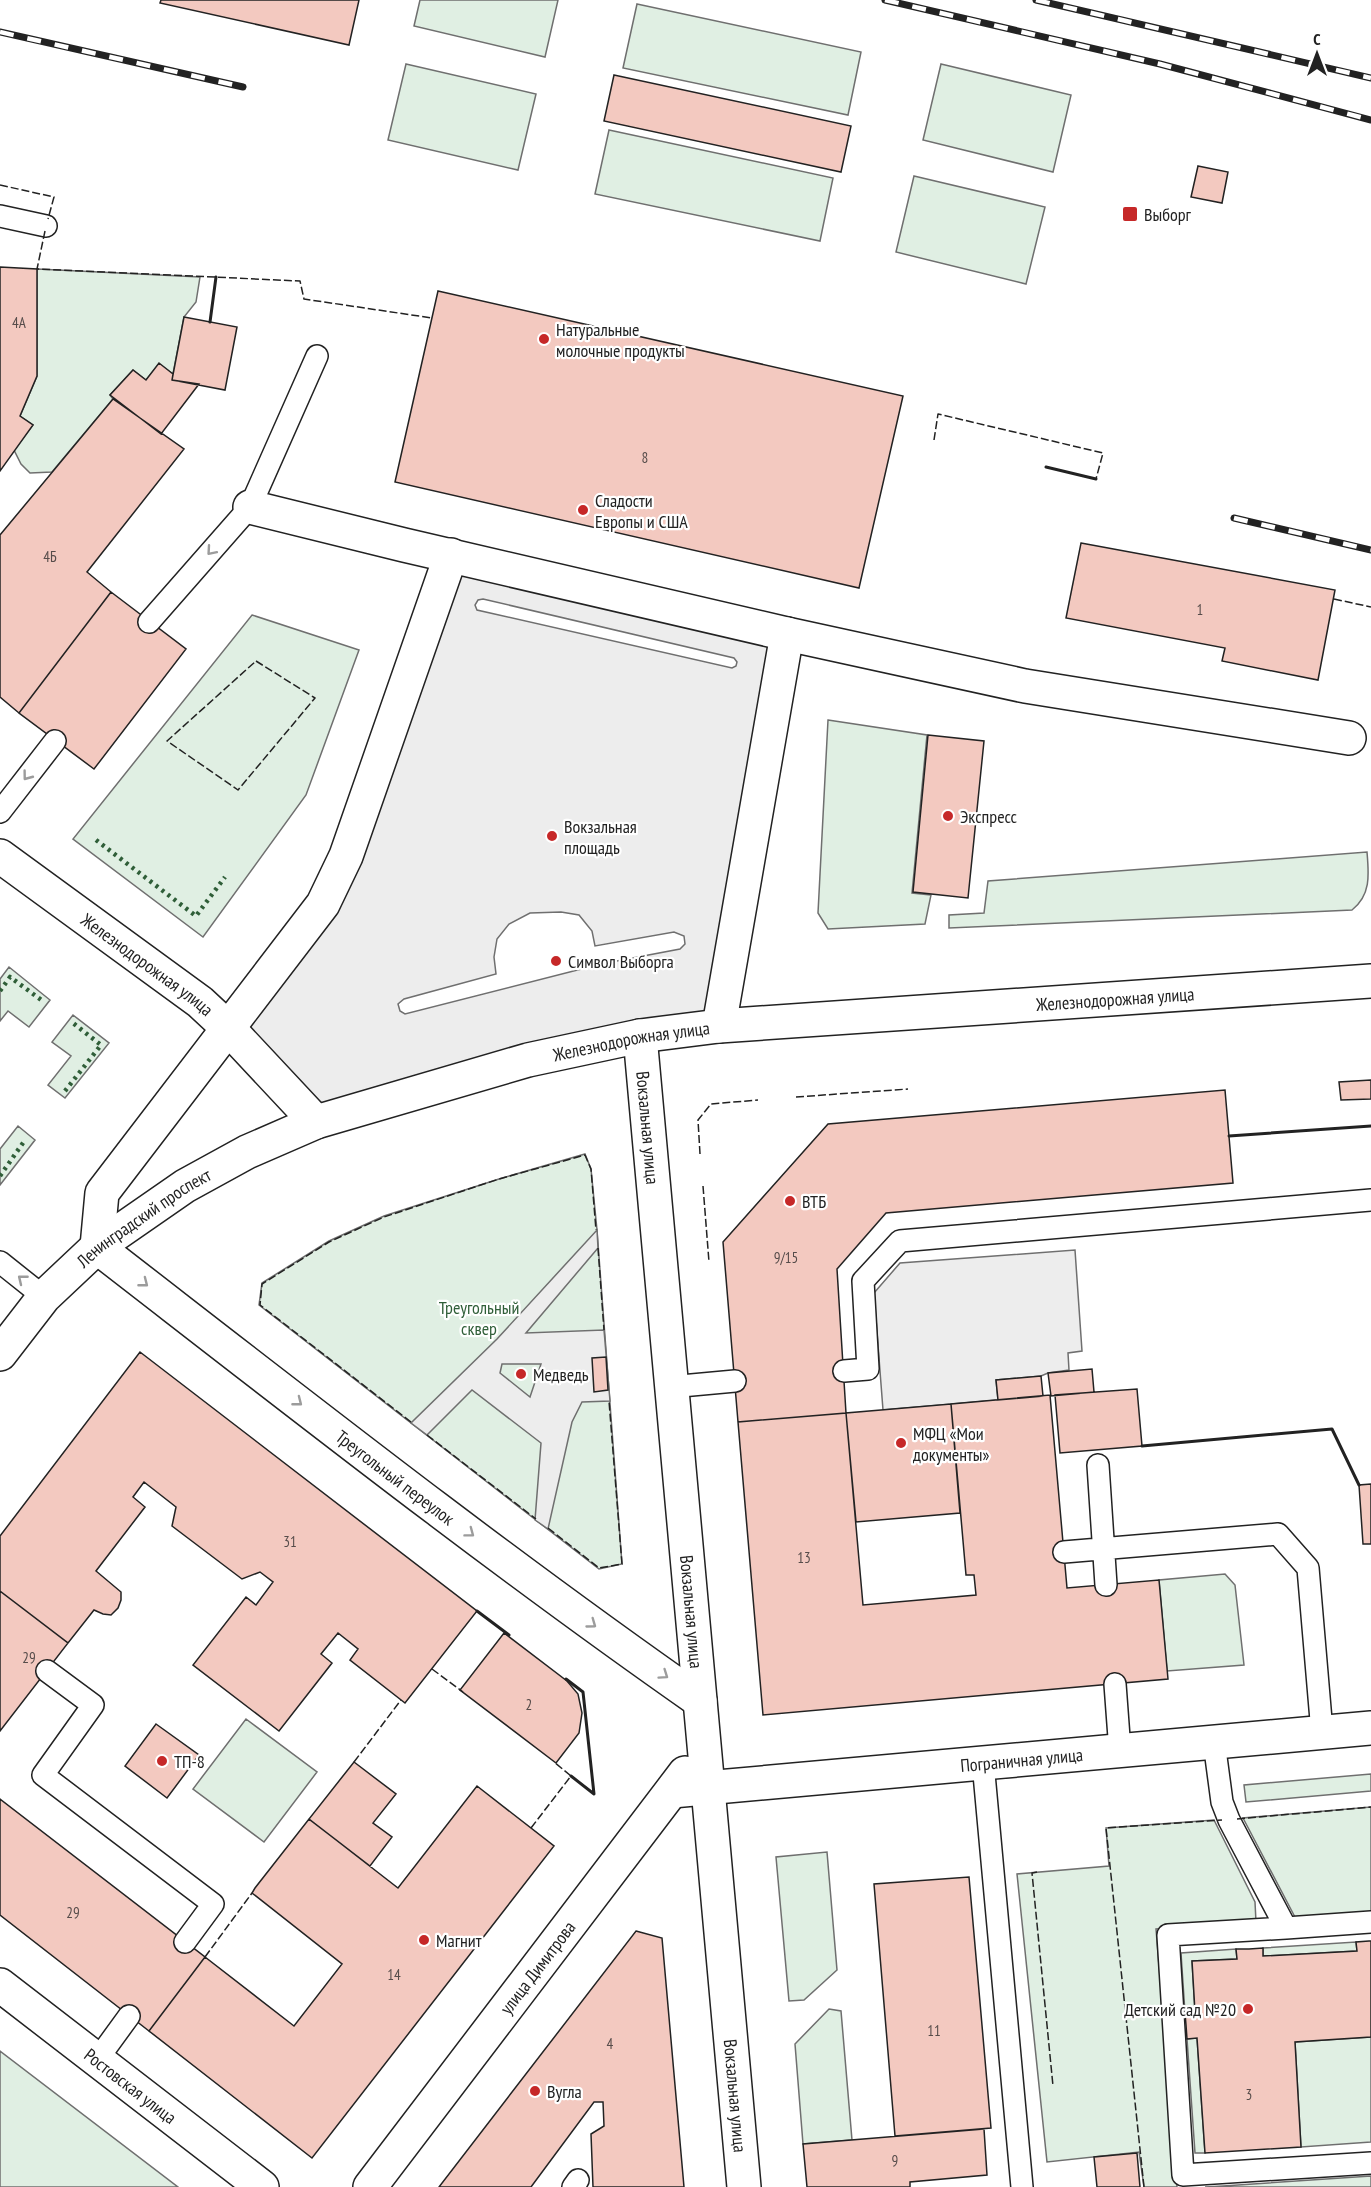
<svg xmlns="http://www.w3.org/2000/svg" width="1371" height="2187" font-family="'PT Sans Narrow',sans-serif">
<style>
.green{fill:#e0efe3;stroke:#6f6f6f;stroke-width:1.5}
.parking{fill:#ededed;stroke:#6f6f6f;stroke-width:1.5;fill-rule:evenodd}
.building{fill:#f3c9c0;stroke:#222;stroke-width:1.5}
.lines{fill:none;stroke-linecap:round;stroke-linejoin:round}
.service-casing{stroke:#222;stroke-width:24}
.minor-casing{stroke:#222;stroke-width:36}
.tertiary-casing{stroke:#222;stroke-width:36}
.primary-casing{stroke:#222;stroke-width:36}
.service{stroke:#fff;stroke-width:21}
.minor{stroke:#fff;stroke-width:33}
.tertiary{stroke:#fff;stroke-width:33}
.primary{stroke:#fff;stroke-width:33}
.rail-casing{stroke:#222;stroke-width:7}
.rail{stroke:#fff;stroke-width:4.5;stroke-dasharray:14;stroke-linecap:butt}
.hedge{stroke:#2f5e38;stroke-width:4.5;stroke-dasharray:3 4.5;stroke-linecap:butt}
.fence{stroke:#222;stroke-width:1.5;stroke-dasharray:8 3;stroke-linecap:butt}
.wall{stroke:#222;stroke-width:3}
.oneway{stroke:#9c9c9c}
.poi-dot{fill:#c62828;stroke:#fff;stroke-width:2}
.labels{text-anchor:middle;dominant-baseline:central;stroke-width:4.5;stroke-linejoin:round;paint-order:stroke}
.number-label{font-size:15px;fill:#564c4a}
.poi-label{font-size:18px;fill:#222;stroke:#fff;text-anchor:start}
.street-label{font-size:18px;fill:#222;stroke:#fff}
.park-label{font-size:18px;fill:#2f5e38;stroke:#fff}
</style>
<rect width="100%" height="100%" fill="#fff"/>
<path class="green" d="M420 0H558L545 57 414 26Z
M637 4 861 52 848 115 623 68Z
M406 64 536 94 518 170 388 140Z
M941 64 1071 95 1053 172 923 140Z
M609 130 833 178 820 241 595 194Z
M914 176 1045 207 1026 284 896 252Z
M37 269 200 277 196 302 184 317 173 374 159 364 146 380 133 370 110 395 113 399 52 472 30 473 21 464 14 450 33 425 20 416 37 376Z
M252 615 359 650 306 795 203 937 73 839Z
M828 720 927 735 912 893 931 895 925 924 828 929 818 913Z
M1367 852C1369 875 1371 895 1352 910L949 928V915L984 913 988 881Z
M9 967 50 1000 29 1027 8 1011 0 1021V979Z
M73 1015 109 1043 65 1098 48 1085 71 1056 52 1042Z
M18 1126 35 1140 0 1185V1149Z
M585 1154 591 1169 597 1230 622 1564 599 1569 259 1305 262 1283 329 1241 384 1216 499 1179Z
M1225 1574 1235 1585 1244 1665 1167 1671 1159 1580Z
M246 1719 317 1772 264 1842 193 1789Z
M1371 1774V1791L1246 1802 1244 1785Z
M1371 1807V1914L1296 1919 1243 1818Z
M1214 1820 1255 1902 1256 1922 1156 1929 1177 2187H1144L1139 2152 1047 2162 1017 1874 1109 1866 1106 1828Z
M827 1852 837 1970 804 2000 789 2001 776 1857Z
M1356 1942 1357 1951 1263 1956V1948Z
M1236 1949 1237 1959 1192 1961 1195 2012 1185 2013 1181 1953Z
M829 2009 841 2011 852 2140 803 2144 795 2044Z
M1371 2037V2142L1301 2147 1295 2042Z
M1197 2038 1205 2153H1195L1187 2039Z
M0 2051 178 2187H0Z
M1371 2176V2187H1205L1223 2186Z"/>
<path class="parking" d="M451 555 787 634 719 1026 316 1122 229 1029 323 904ZM483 599 734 658 737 662 736 666 732 668 477 610 475 605 478 600ZM561 912 579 915 592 931 595 946 674 932 684 936 685 944 680 949 601 964 405 1014 400 1011 398 1004 404 999 496 974 494 957 497 939 509 924 530 913Z
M597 1230 598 1248 526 1333 604 1330 610 1401 582 1402 572 1422 548 1529 535 1520 541 1443 472 1390 427 1435 411 1423 497 1339ZM502 1364H541L530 1397 500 1373Z
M1075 1250 1082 1351 1068 1353 1069 1370 1048 1373 1041 1376 996 1380 998 1400 883 1410 874 1293 900 1263Z"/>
<path class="building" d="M161 0H359L349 45 160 3Z
M614 75 851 126 841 172 604 121Z
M1198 166 1228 172 1222 203 1191 197Z
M0 267 37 269V376L20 416 33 425 0 471Z
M438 291 903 396 859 588 395 482Z
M184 317 237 327 225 390 172 380Z
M159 363 173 374 172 380 199 384 161 434 110 395 133 370 146 380Z
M113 399 184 449 87 572 111 592 19 713 0 697V535Z
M1081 543 1335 590 1318 680 1222 661 1225 648 1066 618Z
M111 592 186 649 94 769 19 713Z
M928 735 984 741 968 898 913 892Z
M1371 1080V1099L1341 1100 1339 1082Z
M1225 1090 1233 1183 886 1213 837 1269 846 1413 738 1422 723 1242 828 1124Z
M140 1352 477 1611 405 1703 350 1660 358 1649 338 1633 321 1654 332 1663 279 1731 193 1665 246 1597 256 1605 273 1582 260 1572 242 1579 172 1526 176 1507 144 1482 133 1497 145 1507 96 1571 121 1592V1600L118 1608 111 1615 103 1614 94 1610 68 1643 0 1591V1536Z
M606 1357 608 1390 594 1392 592 1358Z
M1092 1369 1094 1392 1051 1396 1048 1373Z
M1041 1376 1043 1396 998 1400 996 1380Z
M1137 1389 1142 1446 1060 1453 1055 1395Z
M1050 1395 1067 1588 1159 1580 1168 1679 763 1715 738 1422 846 1413 863 1605 976 1595 974 1575H966L951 1404Z
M951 1404 960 1513 856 1522 846 1413Z
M1371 1484V1544H1363L1359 1485Z
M0 1591 68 1643 0 1731Z
M504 1633 567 1681 578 1694 582 1713 579 1733 556 1763 460 1690Z
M156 1724 199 1755 167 1798 125 1766Z
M354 1762 396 1794 373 1823 392 1837 370 1866 309 1819Z
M477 1786 554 1846 312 2158 149 2031 205 1957 294 2026 342 1964 252 1893 255 1888 309 1819 398 1888Z
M0 1799 205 1957 149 2031 0 1915Z
M969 1877 991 2128 895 2136 874 1884Z
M636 1931 662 1938 684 2187H593L591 2134 604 2126 603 2102H594L531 2187H439Z
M1369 1941H1371V2037L1295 2042 1301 2147 1205 2153 1197 2038 1187 2039 1186 2025 1185 2013 1195 2012 1192 1961 1237 1959 1236 1949H1249L1263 1948V1956L1357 1951 1356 1942Z
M984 2129 987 2175 910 2182V2187H807L803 2144Z
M1137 2153 1140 2187H1097L1094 2157Z"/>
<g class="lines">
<g class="service-casing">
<path id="service" d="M0 216 46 226
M149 622 250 507 317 356
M0 812 55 741
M0 1262 44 1297
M844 1371 868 1369 863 1281 900 1241 1371 1200
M670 1387 735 1381
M1098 1465 1106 1585
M1064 1552 1278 1534 1308 1568 1322 1732
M47 1671 93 1705 43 1775 213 1904 185 1942
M1115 1684 1120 1751
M1214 1742 1222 1802 1229 1820 1286 1928 1168 1935 1183 2175 1371 2163
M983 1763 1022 2187
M1286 1928 1371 1922
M97 2060 129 2016
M573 2187 578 2180"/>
</g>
<g class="minor-casing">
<g id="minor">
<path d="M250 507 404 545 787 634 1025 686 1349 738"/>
<path id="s1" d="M451 555 346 856 323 904 102 1193 97 1247C296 1401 494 1557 700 1701"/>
<path id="s2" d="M0 856 200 1002 229 1029 316 1122"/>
<path d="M719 1026 787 634"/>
<path id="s3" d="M672 1791 1371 1728"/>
<path id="s4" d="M0 1985 262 2187"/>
<path id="s5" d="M370 2187 685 1773"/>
</g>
</g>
<g class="tertiary-casing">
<g id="tertiary">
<path id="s6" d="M640 1036 744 2187"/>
</g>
</g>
<g class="primary-casing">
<g id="primary">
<path id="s7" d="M0 1354 44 1297 97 1247 185 1186 247 1152 316 1122 528 1060 640 1036 719 1026 1371 981"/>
</g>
</g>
<use href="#service" class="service"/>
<use href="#minor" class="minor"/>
<use href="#tertiary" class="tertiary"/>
<use href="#primary" class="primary"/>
<g class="rail-casing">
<path id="rail" d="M885 0 1160 64 1371 120
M1036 0 1371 78
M0 32 243 87
M1234 518 1371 550"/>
</g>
<use href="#rail" class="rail"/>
<path class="hedge" d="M96 840 196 916 225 877
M0 991 10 977 44 1002
M65 1091 101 1045 73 1023
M0 1176 25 1140"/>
<path class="fence" d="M0 185 54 197 48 219
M45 231 37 269 300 281 304 299 432 318
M934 440 938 414 1103 453 1096 479
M1334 599 1371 607
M256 661 315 698 238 790 167 741Z
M796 1097 908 1089
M700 1154 698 1120 711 1104 758 1100
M703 1186 709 1262
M598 1248 604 1330
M411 1422 260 1305 262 1284 329 1242 384 1217 499 1179 585 1155 591 1169 596 1230
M427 1435 536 1519
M548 1528 599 1568 622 1564 609 1401
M432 1669 463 1692
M354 1762 401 1700
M1237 1819 1371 1807
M531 1828 571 1776 554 1762
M1037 1872 1032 1873 1053 2086
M205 1957 252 1893
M1144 2187 1106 1828 1222 1820"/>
<path class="wall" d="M210 322 216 277
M1046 467 1096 479
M1229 1136 1371 1126
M1142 1446 1332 1429 1359 1485
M477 1611 509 1635
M566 1679 583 1692 594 1794 571 1776"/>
</g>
<defs><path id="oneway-chevron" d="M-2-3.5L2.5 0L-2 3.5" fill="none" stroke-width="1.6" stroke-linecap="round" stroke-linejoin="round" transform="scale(1.5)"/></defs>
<g class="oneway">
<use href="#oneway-chevron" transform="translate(211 551) rotate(131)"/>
<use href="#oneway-chevron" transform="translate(27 776) rotate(127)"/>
<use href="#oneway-chevron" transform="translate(22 1279) rotate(-141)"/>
<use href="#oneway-chevron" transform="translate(144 1283) rotate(38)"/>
<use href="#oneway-chevron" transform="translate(298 1402) rotate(38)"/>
<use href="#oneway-chevron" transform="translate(470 1533) rotate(37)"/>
<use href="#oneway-chevron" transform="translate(592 1624) rotate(36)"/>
<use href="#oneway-chevron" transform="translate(664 1675) rotate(35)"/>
</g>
<g class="poi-dot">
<rect x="1122" y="206" width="16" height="16" rx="3"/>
<circle cx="544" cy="339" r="6"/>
<circle cx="583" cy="510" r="6"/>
<circle cx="948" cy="816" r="6"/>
<circle cx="552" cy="836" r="6"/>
<circle cx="556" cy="961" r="6"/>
<circle cx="790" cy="1201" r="6"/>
<circle cx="521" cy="1374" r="6"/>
<circle cx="901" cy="1443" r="6"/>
<circle cx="162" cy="1761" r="6"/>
<circle cx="424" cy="1940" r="6"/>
<circle cx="1248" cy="2009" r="6"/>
<circle cx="535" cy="2091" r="6"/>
</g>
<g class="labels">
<g class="number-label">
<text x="19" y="322">4А</text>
<text x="645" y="457">8</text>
<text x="50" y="556">4Б</text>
<text x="1200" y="609">1</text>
<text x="786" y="1257">9/15</text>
<text x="290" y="1541">31</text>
<text x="804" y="1557">13</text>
<text x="29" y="1657">29</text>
<text x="529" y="1704">2</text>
<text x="73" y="1912">29</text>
<text x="394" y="1974">14</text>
<text x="934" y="2030">11</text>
<text x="610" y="2043">4</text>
<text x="1249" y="2094">3</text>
<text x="895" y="2160">9</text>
</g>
<g class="poi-label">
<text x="1144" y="214">Выборг</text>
<text x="556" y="329">Натуральные<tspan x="556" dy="21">молочные продукты</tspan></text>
<text x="595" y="500">Сладости<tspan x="595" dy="21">Европы и США</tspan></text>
<text x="960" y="816">Экспресс</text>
<text x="564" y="826">Вокзальная<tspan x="564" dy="21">площадь</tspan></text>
<text x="568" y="961">Символ Выборга</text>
<text x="802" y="1201">ВТБ</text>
<text x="533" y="1374">Медведь</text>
<text x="913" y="1433">МФЦ «Мои<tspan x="913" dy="21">документы»</tspan></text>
<text x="174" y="1761">ТП-8</text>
<text x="436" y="1940">Магнит</text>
<text x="1236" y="2009" text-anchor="end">Детский сад №20</text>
<text x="547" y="2091">Вугла</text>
</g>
<g class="street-label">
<text stroke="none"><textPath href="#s2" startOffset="183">Железнодорожная улица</textPath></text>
<text stroke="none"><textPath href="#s7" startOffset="1210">Железнодорожная улица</textPath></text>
<text stroke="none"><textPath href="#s7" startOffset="724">Железнодорожная улица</textPath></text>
<text stroke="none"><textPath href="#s6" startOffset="92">Вокзальная улица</textPath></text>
<text stroke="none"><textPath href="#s7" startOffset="200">Ленинградский проспект</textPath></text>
<text stroke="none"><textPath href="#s1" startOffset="1167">Треугольный переулок</textPath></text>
<text stroke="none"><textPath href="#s6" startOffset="578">Вокзальная улица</textPath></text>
<text stroke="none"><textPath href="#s3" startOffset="351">Пограничная улица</textPath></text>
<text stroke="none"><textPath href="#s5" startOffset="276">улица Димитрова</textPath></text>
<text stroke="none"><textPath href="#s4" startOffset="165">Ростовская улица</textPath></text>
<text stroke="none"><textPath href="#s6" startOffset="1064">Вокзальная улица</textPath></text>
</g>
<g class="park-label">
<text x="479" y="1307">Треугольный<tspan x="479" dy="21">сквер</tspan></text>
</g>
</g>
<g transform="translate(1317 54)" stroke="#ffffff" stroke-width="4.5" paint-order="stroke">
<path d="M0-4.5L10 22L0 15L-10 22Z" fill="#222222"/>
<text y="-9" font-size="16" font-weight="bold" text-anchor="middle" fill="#222222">С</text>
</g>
</svg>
